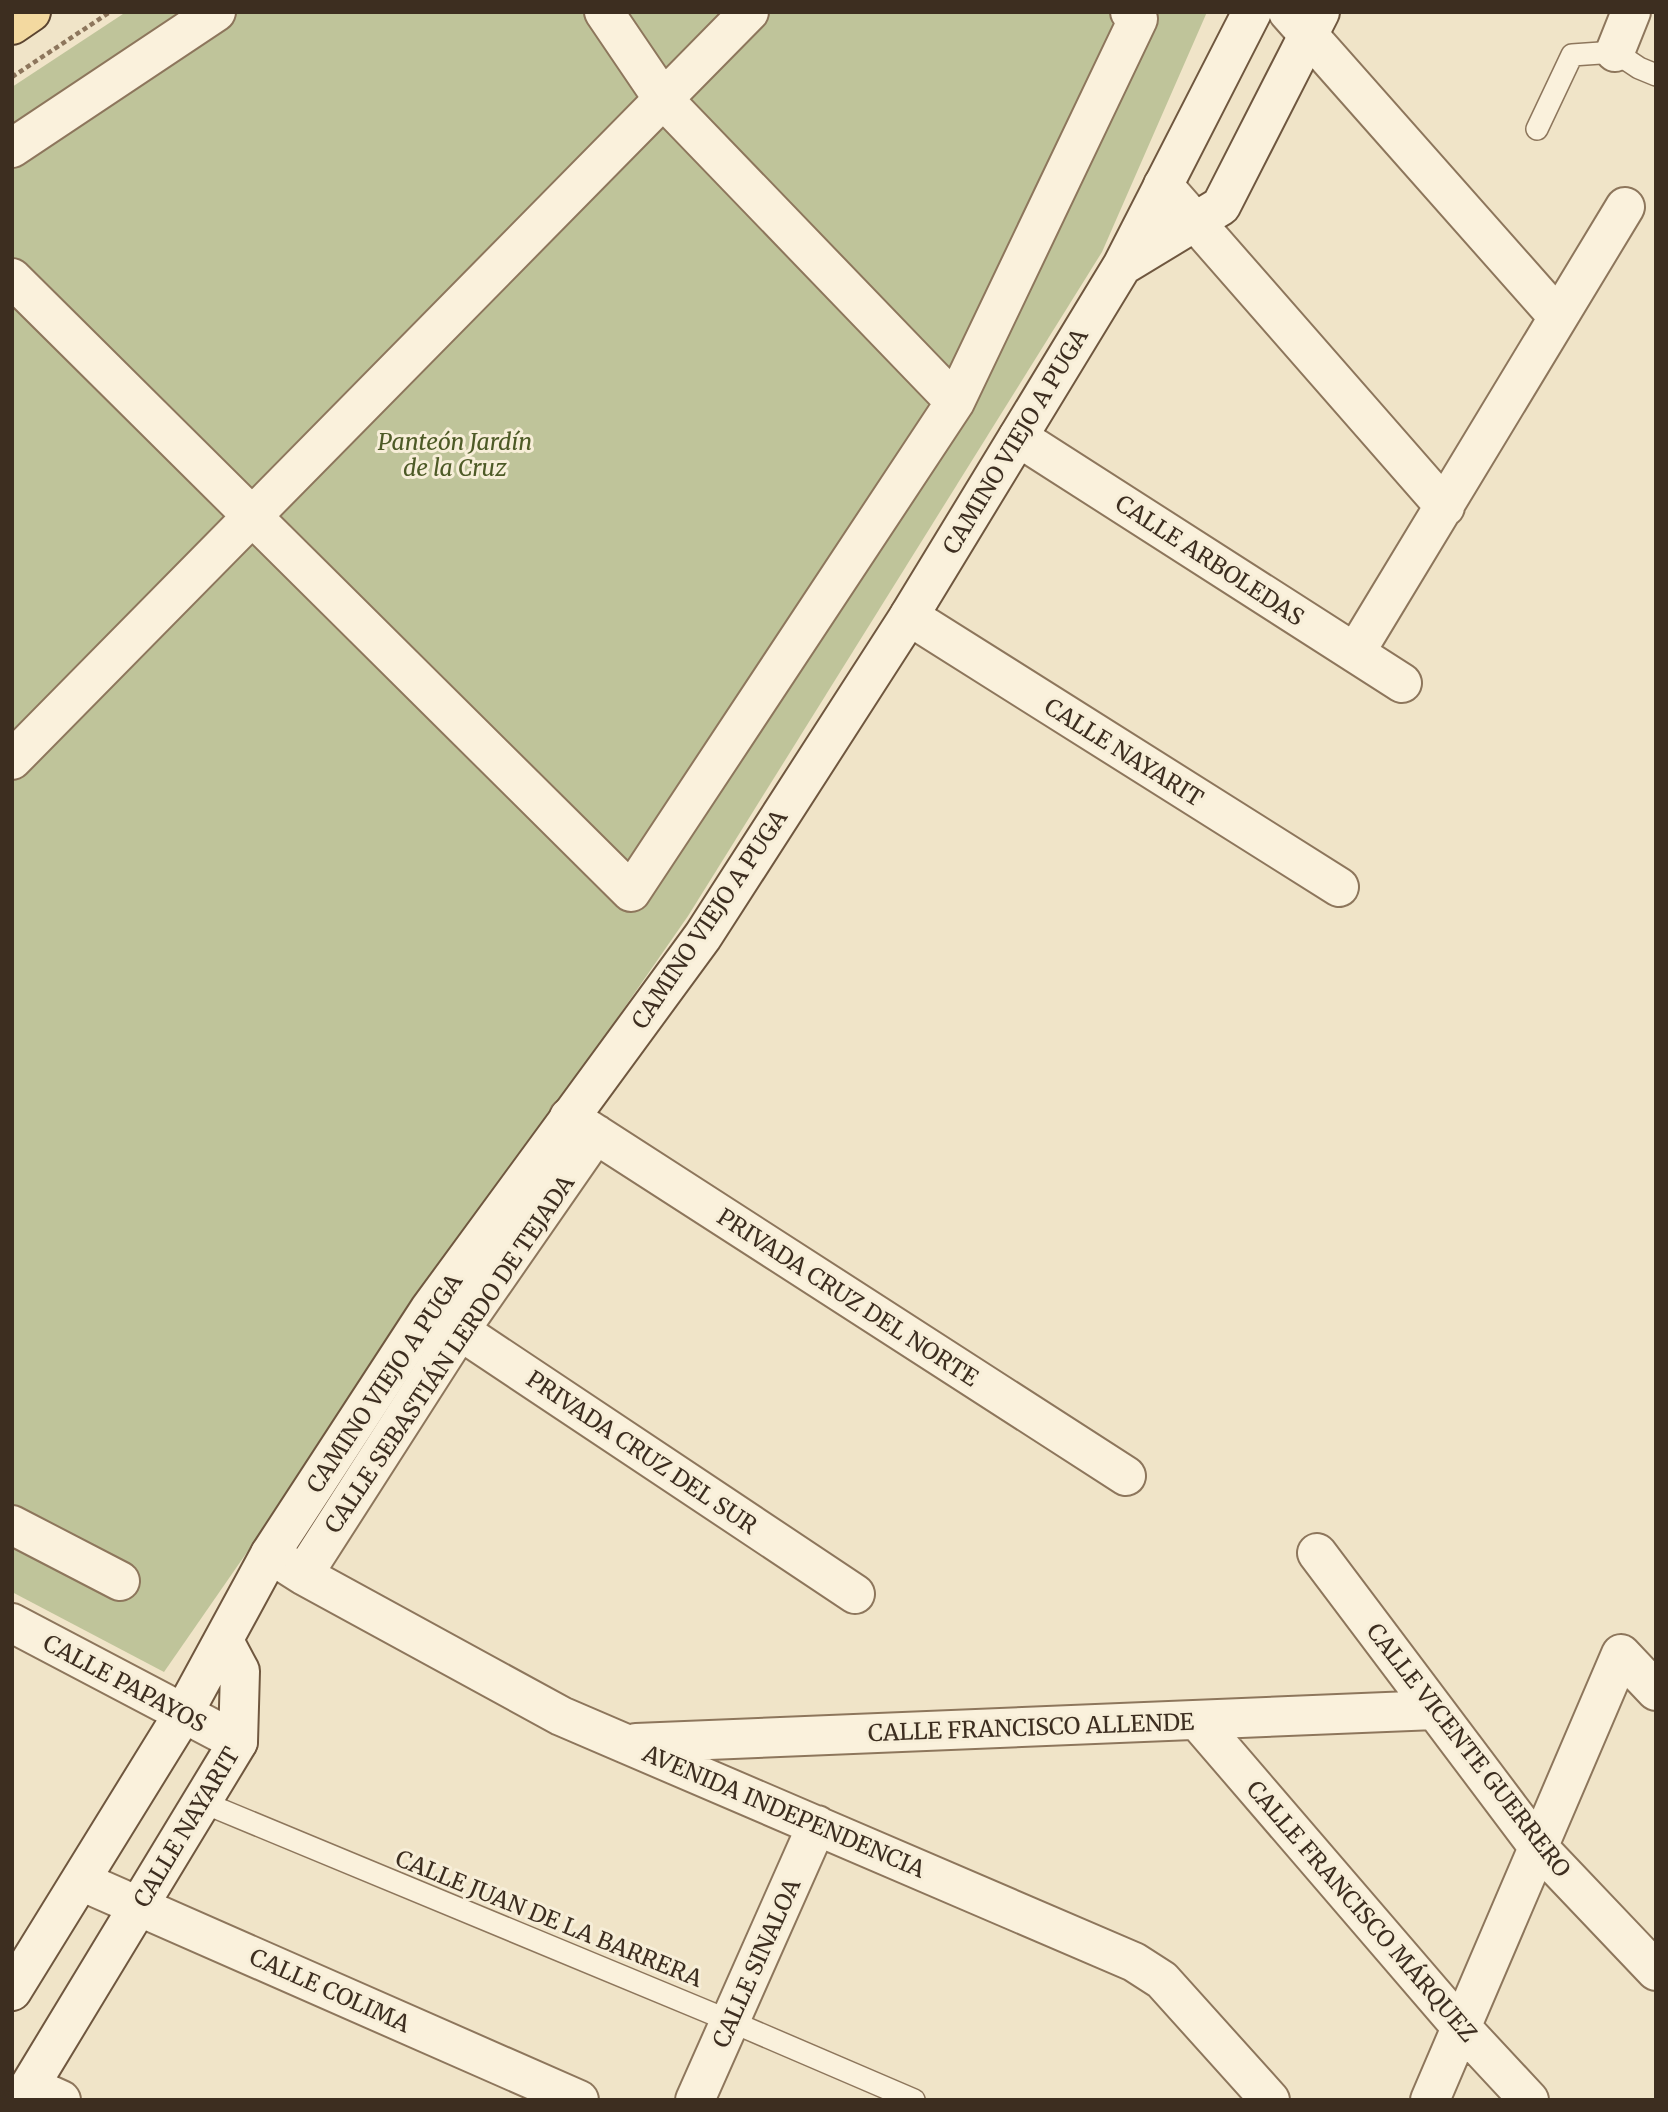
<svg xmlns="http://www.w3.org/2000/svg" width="1668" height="2112" font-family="Merriweather,serif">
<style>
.cemetery{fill:#bfc49a}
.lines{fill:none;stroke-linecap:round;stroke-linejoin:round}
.lane-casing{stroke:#8d765c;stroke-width:24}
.street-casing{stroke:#8d765c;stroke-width:42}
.secondary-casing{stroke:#6f573f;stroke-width:42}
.primary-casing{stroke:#5b4430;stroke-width:42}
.path{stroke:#8d765c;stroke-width:4.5;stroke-dasharray:5 3.5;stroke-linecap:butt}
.lane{stroke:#faf1dc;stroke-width:21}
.street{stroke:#faf1dc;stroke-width:38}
.secondary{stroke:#faf1dc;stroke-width:38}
.primary{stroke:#f3d9a0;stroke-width:38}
.labels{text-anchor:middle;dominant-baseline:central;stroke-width:6;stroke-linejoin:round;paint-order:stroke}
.park-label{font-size:23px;font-style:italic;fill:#4d5a26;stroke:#f7eed8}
.street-label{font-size:23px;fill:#3d2e20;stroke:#f7eed8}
</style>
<rect width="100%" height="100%" fill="#f0e4c8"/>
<path class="cemetery" d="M126 12H1207L1102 252 688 916 164 1672 12 1592V87Z"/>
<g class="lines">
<g class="lane-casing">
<path id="lane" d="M1537 129 1572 55 1615 52 1639 68 1656 75
M202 1802 730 2021 914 2100"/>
</g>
<g class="street-casing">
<path id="street" d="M604 12 663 99 955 402
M1288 12 1558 317
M1615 52 1631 12
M12 148 216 12
M1163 185 1445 507
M12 278 631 892 955 402 1138 19 1130 12
M1018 437 1402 683
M909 616 1339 887
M1355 653 1625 207
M12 760 749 12
M569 1117 1126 1476
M438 1316 855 1594
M12 1525 120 1581
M1317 1553 1539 1848 1656 1971
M270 1554 303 1575 561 1716 1134 1962 1162 1980 1270 2100
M303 1575 460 1330 596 1134
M12 1623 238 1742
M1197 1720 1461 2027 1529 2100
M636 1743 1435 1710
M81 1881 579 2100
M30 2086 61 2100
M695 2100 817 1825
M1430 2100 1621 1654 1656 1691"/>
</g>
<g class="secondary-casing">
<path id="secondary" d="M1122 266 1221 206 1320 12
M12 1991 183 1714 270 1554 429 1310 703 936 909 616 1122 266 1252 12
M21 2100 238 1742 240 1671 224 1641"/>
</g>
<g class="primary-casing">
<path id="primary" d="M12 25 31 12"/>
</g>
<path class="path" d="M12 77 110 12"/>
<use href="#lane" class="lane"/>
<use href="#street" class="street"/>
<use href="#secondary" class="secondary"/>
<use href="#primary" class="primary"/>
</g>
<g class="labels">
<g class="park-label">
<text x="455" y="441">Panteón Jardín<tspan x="455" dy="26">de la Cruz</tspan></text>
</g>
<g class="street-label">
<text transform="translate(1015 441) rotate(-59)">CAMINO VIEJO A PUGA</text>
<text transform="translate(1210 560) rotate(33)">CALLE ARBOLEDAS</text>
<text transform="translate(1124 752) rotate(32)">CALLE NAYARIT</text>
<text transform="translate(709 919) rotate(-56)">CAMINO VIEJO A PUGA</text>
<text transform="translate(848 1297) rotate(33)">PRIVADA CRUZ DEL NORTE</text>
<text transform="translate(449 1354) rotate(-56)">CALLE SEBASTIÁN LERDO DE TEJADA</text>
<text transform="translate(384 1383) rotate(-56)">CAMINO VIEJO A PUGA</text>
<text transform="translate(642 1452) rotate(34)">PRIVADA CRUZ DEL SUR</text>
<text transform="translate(125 1683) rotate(28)">CALLE PAPAYOS</text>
<text transform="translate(1031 1727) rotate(-2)">CALLE FRANCISCO ALLENDE</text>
<text transform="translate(1469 1750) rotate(52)">CALLE VICENTE GUERRERO</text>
<text transform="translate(784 1811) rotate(23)">AVENIDA INDEPENDENCIA</text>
<text transform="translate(186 1827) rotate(-59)">CALLE NAYARIT</text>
<text transform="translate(1362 1911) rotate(49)">CALLE FRANCISCO MÁRQUEZ</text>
<text transform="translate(549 1918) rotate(22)">CALLE JUAN DE LA BARRERA</text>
<text transform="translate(756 1963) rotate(-66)">CALLE SINALOA</text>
<text transform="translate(330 1990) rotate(24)">CALLE COLIMA</text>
</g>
</g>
<rect width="1668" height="2112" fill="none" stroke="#3d2e20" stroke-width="28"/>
</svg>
